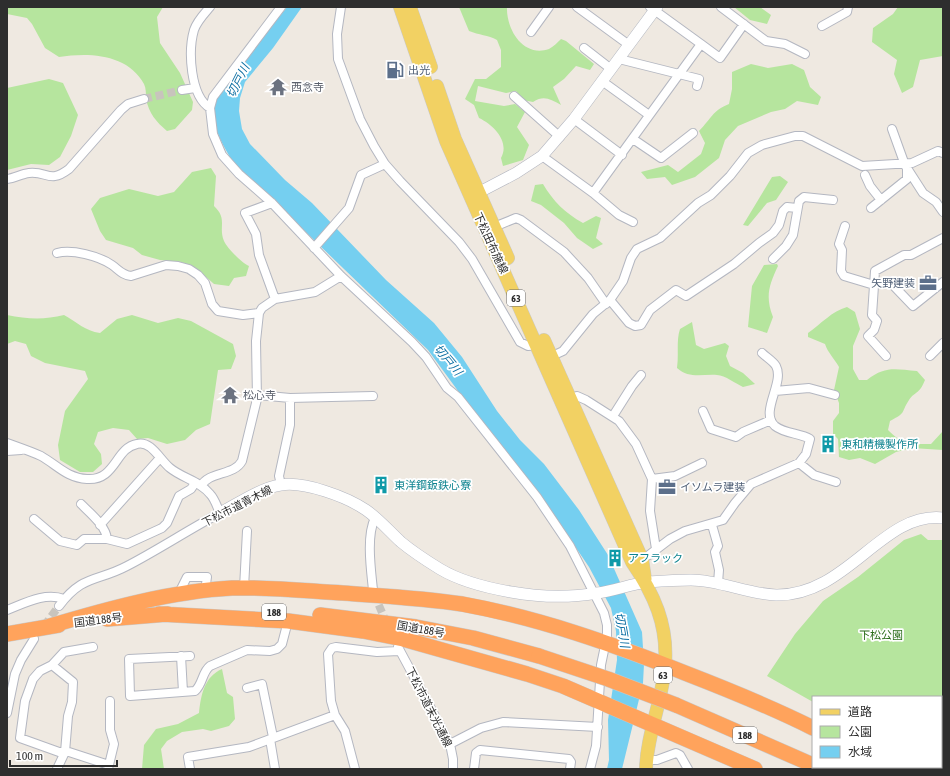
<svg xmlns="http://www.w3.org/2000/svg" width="950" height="776" font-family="'Asap Condensed','Noto Sans JP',sans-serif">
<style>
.green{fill:#b6e59e}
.water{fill:#75cff0}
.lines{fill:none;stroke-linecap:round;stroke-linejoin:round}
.street-tunnel{stroke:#c8c4bd;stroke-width:8;stroke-dasharray:8 4;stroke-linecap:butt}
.street-casing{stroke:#b4b7c1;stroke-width:10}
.secondary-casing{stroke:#b4b7c1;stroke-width:12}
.primary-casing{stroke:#c9c9c9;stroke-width:14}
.highway-casing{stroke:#c9c9c9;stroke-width:16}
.street{stroke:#fff;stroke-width:8}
.secondary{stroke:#fff;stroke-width:11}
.primary{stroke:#f2d163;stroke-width:13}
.highway{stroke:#ffa35c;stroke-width:15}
.highway-bridge-casing{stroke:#c9c9c9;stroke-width:16;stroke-linecap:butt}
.highway-bridge{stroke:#ffa35c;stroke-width:15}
.labels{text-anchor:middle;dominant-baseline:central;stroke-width:3.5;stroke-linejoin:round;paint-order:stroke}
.shield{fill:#fff;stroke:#6d6d6d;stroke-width:1}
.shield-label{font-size:10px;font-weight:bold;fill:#2e2e2e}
.service-label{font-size:11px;fill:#4e5e75;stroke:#fff;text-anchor:start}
.worship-label{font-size:11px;fill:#5b616d;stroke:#fff;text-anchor:start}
.street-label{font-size:11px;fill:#2e2e2e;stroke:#fff}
.culture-label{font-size:11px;fill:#0d838f;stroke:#fff;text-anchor:start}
.park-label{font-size:11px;fill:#2c6e1b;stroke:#fff}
.water-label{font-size:12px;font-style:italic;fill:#0d6fa3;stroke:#fff}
</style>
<rect width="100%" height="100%" fill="#efe9e1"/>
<path class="green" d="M7 7H163L157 17 160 43 180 73 193 102 192 110 175 129 167 131C156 122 149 113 146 99 146 94 146 88 144 84 128 54 89 52 59 57L45 48 32 24 27 18 7 14Z
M459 7H507C506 29 523 58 549 49 553 47 558 42 561 39L566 41 594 64 590 70 576 66 564 79 553 87 561 105C550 99 544 95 533 102L523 100 516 91 506 93 478 86 475 101 504 106 515 104 525 112 517 127 529 145 523 160 503 166 501 158C510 142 494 125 479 118L474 105 465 99 475 79H486L501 67V50L497 40C488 35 479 35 469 31Z
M734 7H760L771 15 767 24 750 20Z
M898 7H943V56L920 60 913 87 902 93 894 74 897 60 872 42 873 28 893 14Z
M751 64 768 68 792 64 804 70 810 87 821 97 818 105 797 101 785 109 771 112 738 126 725 140 719 158 695 177 672 185 665 177 647 179 641 172 668 165 678 172 701 154 705 143 699 131C711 119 713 110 729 104L732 89V72Z
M49 79 63 83 78 115 71 136 60 157 49 165 31 164 7 170V88Z
M211 168 216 176 214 206C228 219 218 227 224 241 227 248 242 263 249 266L246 276 234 278 229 286 214 284 196 268 181 262 160 260 142 255 133 248 106 240 100 231 91 209 100 198 129 189 158 196 174 192 192 172Z
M780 176 788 182 776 200 767 203 748 226 743 225 772 177Z
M543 184C553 201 565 213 583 223L596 216 601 218 596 238 603 244 593 249 577 238 564 223 541 205 531 201 535 185Z
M777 264 778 266C769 285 765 297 773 317L767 333 748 327 752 286 764 265Z
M847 307 855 312 860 329 853 346V369L859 380H867C885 366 894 369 917 371L925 380C919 395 915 391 909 400 900 414 907 412 890 421L888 430C904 446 910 444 931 444L943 431V450L912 448 896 452 875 464 860 458 849 460 839 457 838 439 833 434V421L839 413V403L834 390 839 367C834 358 828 353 825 344L808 337V333C821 324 832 311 847 307Z
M7 315C27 319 44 320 64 315 77 322 85 331 100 333L117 319 132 315 158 323 178 318 191 321 233 344 236 356 231 369 218 370 210 424 196 430 185 440 167 444 148 438 137 439 129 430 113 428 98 432 94 444 101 454 102 464 93 472H80L60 460 58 445 65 411 88 379 85 371 45 363 31 356 26 344 15 341 7 344Z
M692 322 696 345 704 349 725 343 729 346 726 356 730 366 743 373 755 384 743 387C736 384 725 375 717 375 702 374 689 379 677 368 679 354 676 341 680 329Z
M921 534 928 540H943V769H923L920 767H941V697H813V702L767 676 795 634 823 601 858 577 904 540Z
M222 669 227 693 233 697 235 719 229 726 211 731 203 729 182 732 167 741 161 749 164 769H142L144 745 156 729 178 724 199 713C201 695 204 677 222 669Z"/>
<path class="water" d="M287 7H302L273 48 245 82 240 98 239 111 242 129 250 144 285 180 312 203 386 280 434 323 462 357 497 411 520 440 544 464 579 510 608 555 642 632 644 664 643 683 622 769H607L609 760 608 720 617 660 616 631 611 608 589 567 534 486 494 440 428 350 233 162C223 145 208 122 215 102 217 97 221 92 223 88Z"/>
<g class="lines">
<path class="street-tunnel" d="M144 99 182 90
M374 594 387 624
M44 626 59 606"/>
<g class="street-casing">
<path id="street" d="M281 7 213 97 210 108 213 134 222 155 239 174 272 203 341 276 412 342 426 357 447 388 458 397 537 497 570 546 604 613 607 625V636L601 665 596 746 590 769
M341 7 337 34 338 59 360 119 374 146 385 164 400 181 459 242 472 259 520 342 528 346 537 345
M577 7 629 45
M721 7 766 41 785 44 805 54
M822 26 847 12 848 7
M531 32 549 7
M701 44 720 58 744 24
M584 48 611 69
M619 59 699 79 697 86
M602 81 649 115
M182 90 195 88
M514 96 560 137
M210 108C190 96 188 51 194 30 197 21 204 14 210 7
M574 119 622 155
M892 129 905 165 923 193 936 202 943 212
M633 139 661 158 693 133
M542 156 593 193 619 215 633 222
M865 175 870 186 881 200
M7 179C15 178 21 174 29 173 48 171 49 184 69 169L121 110 128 104 144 99
M593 193 701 44 650 7
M272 203 245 213 256 234 259 255 275 299
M871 208 907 179V167
M845 226 839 244 842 250 841 271 844 276 874 285
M494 227 516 218 521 220 564 252 588 278 606 304
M314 248 349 208 361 175 385 164
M57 253C72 249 99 256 112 265 119 270 122 275 131 276L166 265 178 266 189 269 198 275 205 283 212 304 218 311 243 315 259 313
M773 259 786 246 793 235 799 201 804 197 833 200
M889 281 913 306 943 282
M610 300 629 323 635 326 641 325 650 310 676 290 686 296 734 264 759 243 773 233 779 225 783 211 787 207 797 208
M886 356 868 336 874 330 877 321 872 315 875 271 904 255H911L943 238
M930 356 943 343
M548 358 563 351 593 314 610 300 623 281 631 258 637 249 660 238 698 203 711 195 730 176 748 153 762 145 795 136H803L862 166 912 163 938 151 943 153
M775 391 809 388 835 395
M258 395 290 398 373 396
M566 400 577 396 586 400 619 421 636 444 652 479 650 511 656 549
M703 411 711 429 736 437 743 432 771 420
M613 416 632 386 641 375
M7 443C18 447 30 451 41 456 57 465 67 478 87 479 116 481 115 448 137 444 151 440 160 460 170 468 182 478 200 481 210 494 215 499 217 507 220 513 188 530 158 550 127 566 97 582 83 574 59 606
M7 451 21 450
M799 463 814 475 836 482
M652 479 675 476 702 463
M281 485 279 476 290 425V398
M201 486C209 471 234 476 242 461L257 399 256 341 259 313 262 308 275 299 315 292 341 276
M81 504C90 513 106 526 107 539
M34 519 60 541 77 545 84 539H107L127 544 162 528 167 523 179 496 191 489 195 483
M100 525 160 458
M712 525 718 546 715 552 719 570 718 583
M639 560 649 555 670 539 685 531 723 520 735 503 751 484 799 463 806 454 810 439C800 433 785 434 775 426 759 412 785 383 776 366 773 361 766 357 762 353
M244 588 247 531
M373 590C371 570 366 536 375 518
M178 595 187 577H207L205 591
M7 610C25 603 45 592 64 599
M93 647 64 652 52 665 40 671 33 679 25 701 20 738 59 752H69L109 765
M398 647 450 744 453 759V769
M181 656 183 692
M190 656 129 659 130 696 195 691C203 684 202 672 210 666L247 650 270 651 277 649 282 644 288 621
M52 665 73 682 72 702 68 716 65 752 57 769
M247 688 262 684 273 737
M7 713 15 674 21 660 34 639
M270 739 275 769
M450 744 481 728 503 722 598 727
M646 760H657L676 753 680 755 688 769
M108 769 114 744 110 730V701
M190 769 188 757 249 747 335 715
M355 769 345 731 335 715 331 701 328 654 332 648 336 647 377 652 399 651
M474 769 476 753 480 750 569 759 571 762 570 769"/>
</g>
<g class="secondary-casing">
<path id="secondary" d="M472 196 516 173 542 156 574 119 657 7
M220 513C239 503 260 488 281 485 304 481 347 497 366 510 379 519 390 532 401 542 413 552 427 561 440 569 460 581 488 588 511 592 539 597 569 598 597 593 614 591 631 584 648 582 662 581 677 580 691 580 720 580 747 594 776 595 848 596 882 511 943 518"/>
</g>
<g class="primary-casing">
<path id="primary" d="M400 7 446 141 632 562C654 594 668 625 665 664 663 700 647 733 646 769
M410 7 431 67
M437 86 455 139 508 258
M544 340 642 559 645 579"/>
</g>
<g class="highway-casing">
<path id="highway" d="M159 614 288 621 363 631 403 639 527 674 563 686 755 769
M320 615 416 627 473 638 539 656
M107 619 168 614
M50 626C107 609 172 591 232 588 269 587 307 591 343 593 383 596 423 598 462 604 539 618 613 644 685 673 729 690 771 707 813 728
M7 634 59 625
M676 705 813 765
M882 767 886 769"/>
</g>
<use href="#street" class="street"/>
<use href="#secondary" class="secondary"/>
<use href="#primary" class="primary"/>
<use href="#highway" class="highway"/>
<g class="highway-bridge-casing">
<path id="highway-bridge" d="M539 656 608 679 676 705"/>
</g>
<use href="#highway-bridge" class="highway-bridge"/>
</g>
<defs>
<g id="fuel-bare" transform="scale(1.38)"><path d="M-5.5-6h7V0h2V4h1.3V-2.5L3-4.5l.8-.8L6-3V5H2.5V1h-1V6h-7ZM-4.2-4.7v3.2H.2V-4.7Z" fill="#5c6f8a" stroke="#fff" stroke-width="2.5" paint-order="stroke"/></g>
<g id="temple-bare" transform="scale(1.38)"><path d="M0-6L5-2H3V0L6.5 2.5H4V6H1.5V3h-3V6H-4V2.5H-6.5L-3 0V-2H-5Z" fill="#6b7280" stroke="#fff" stroke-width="2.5" paint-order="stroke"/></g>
<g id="office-bare" transform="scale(1.38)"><path d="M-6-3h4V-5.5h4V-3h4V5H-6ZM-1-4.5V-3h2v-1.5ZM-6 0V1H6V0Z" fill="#5c6f8a" stroke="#fff" stroke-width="2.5" paint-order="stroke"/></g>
<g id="building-bare" transform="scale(1.38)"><path d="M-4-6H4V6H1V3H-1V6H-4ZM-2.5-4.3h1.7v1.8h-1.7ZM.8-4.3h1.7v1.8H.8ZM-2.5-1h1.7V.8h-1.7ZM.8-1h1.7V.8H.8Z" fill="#0f9aa8" stroke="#fff" stroke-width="2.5" paint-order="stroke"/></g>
</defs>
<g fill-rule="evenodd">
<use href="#fuel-bare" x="395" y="70"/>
<use href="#temple-bare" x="278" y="87"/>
<use href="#office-bare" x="928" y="283"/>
<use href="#temple-bare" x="230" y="395"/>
<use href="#building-bare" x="828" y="444"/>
<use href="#building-bare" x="381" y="485"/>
<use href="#office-bare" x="667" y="487"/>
<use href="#building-bare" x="615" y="558"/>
</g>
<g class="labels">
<g class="shield">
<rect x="507" y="290" width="18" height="16" rx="3"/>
<rect x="262" y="604" width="24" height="16" rx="3"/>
<rect x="654" y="667" width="18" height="16" rx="3"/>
<rect x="733" y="727" width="24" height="16" rx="3"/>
</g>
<g class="shield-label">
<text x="516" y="298">63</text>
<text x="274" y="612">188</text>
<text x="663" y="675">63</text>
<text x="745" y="735">188</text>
</g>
<g class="service-label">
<text x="408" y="70">出光</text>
<text x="915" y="283" text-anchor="end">矢野建装</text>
<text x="680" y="487">イソムラ建装</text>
</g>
<g class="worship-label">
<text x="291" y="87">西念寺</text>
<text x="243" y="395">松心寺</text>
</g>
<g class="street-label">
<text transform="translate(491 243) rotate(65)">下松田布施線</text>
<text transform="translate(237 506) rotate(-27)">下松市道青木線</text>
<text transform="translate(98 620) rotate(-7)">国道188号</text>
<text transform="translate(421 629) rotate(10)">国道188号</text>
<text transform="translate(429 707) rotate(63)">下松市道末光通線</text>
</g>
<g class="culture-label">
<text x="841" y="444">東和精機製作所</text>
<text x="394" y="485">東洋鋼鈑鉄心寮</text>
<text x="628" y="558">アフラック</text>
</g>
<g class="park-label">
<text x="881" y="635">下松公園</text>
</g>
<g class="water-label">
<text transform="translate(238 81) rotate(-63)">切戸川</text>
<text transform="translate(448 360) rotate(50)">切戸川</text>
<text transform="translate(622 630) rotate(80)">切戸川</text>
</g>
</g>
<rect width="950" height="776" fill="none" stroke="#2e2e2e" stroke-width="16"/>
<rect x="812" y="696" width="130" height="72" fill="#ffffff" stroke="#ababab"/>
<rect x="820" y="709" width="20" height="6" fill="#f2d163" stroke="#ababab"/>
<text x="848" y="716" font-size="12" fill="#2e2e2e">道路</text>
<rect x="820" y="726" width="20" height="12" fill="#b6e59e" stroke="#ababab"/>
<text x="848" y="736" font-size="12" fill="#2e2e2e">公園</text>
<rect x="820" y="746" width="20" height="12" fill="#75cff0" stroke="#ababab"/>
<text x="848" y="756" font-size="12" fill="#2e2e2e">水域</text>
<path d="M10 760v6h107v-6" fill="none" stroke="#2e2e2e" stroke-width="2"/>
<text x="16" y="760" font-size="12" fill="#2e2e2e" stroke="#ffffff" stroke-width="3" paint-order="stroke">100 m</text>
</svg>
